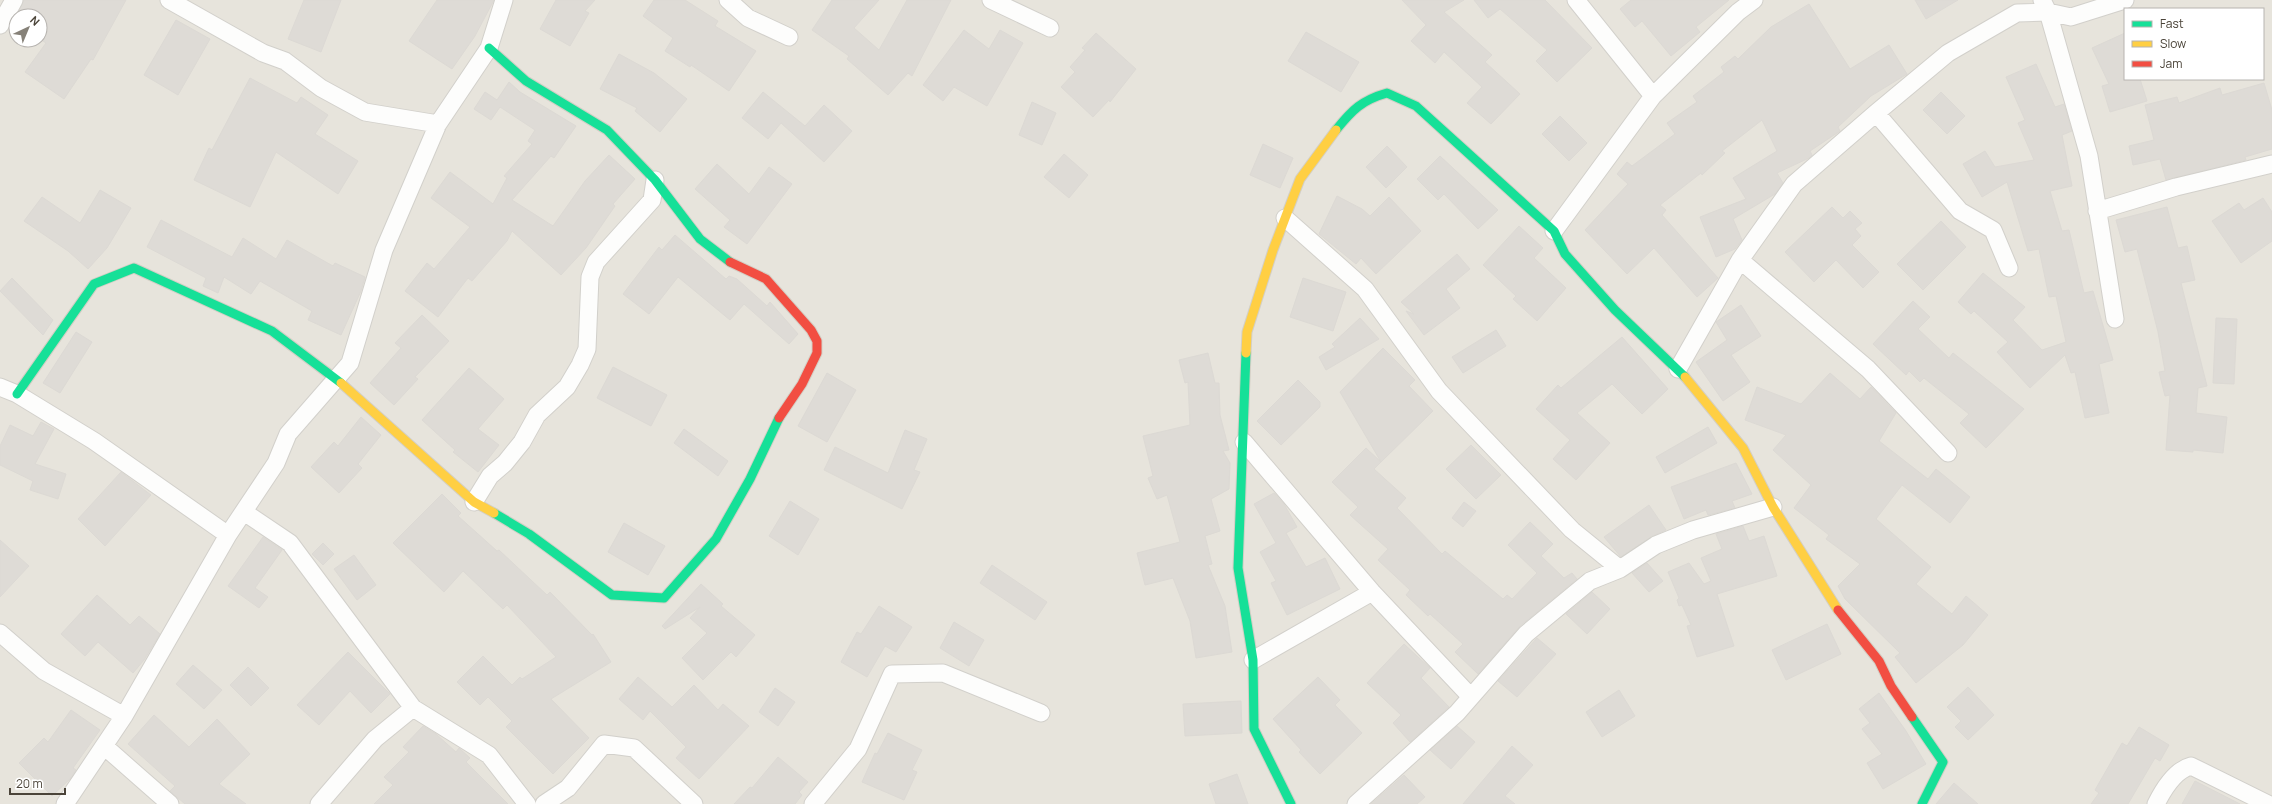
<svg xmlns="http://www.w3.org/2000/svg" width="2272" height="804" font-family="Manrope,sans-serif">
<style>
.residential{fill:#e7e4dc;fill-rule:evenodd}
.building{fill:#dedbd6;stroke:#dcd9d4}
.lines{fill:none;stroke-linecap:round;stroke-linejoin:round}
.street-casing{stroke:#d2d0cb;stroke-width:19}
.fast-casing{stroke:#d3cfc5;stroke-width:11}
.slow-casing{stroke:#d3cfc5;stroke-width:11}
.jam-casing{stroke:#d3cfc5;stroke-width:11}
.street{stroke:#fdfdfc;stroke-width:17}
.fast{stroke:#16e098;stroke-width:9}
.slow{stroke:#ffcf43;stroke-width:9}
.jam{stroke:#f24e42;stroke-width:9}
</style>
<rect width="100%" height="100%" fill="#f4f2ee"/>
<path class="residential" d="M0 0H2272V804H0ZM2125 9H2263V79H2125ZM16 16H40V40H16Z"/>
<path class="building" d="M24 0H126L93 60 91 59 64 99 25 72 46 43 40 39V16H16Z
M304 0H341L321 52 288 39Z
M437 0H494L475 36 452 69 409 41Z
M556 0H595L585 11 589 13 570 46 540 29Z
M654 0H685L718 21 715 26 756 51 729 91 691 65 690 67 665 51 673 38 643 16Z
M832 0H879L854 28 879 50 907 0H951L912 76 908 73 888 95 847 59 849 56 812 30Z
M1402 0H1464L1444 12 1492 55 1485 62 1520 94 1491 124 1467 103 1482 87 1444 52 1435 63 1411 41 1426 25Z
M1474 0H1545L1592 48 1557 82 1536 61 1547 50 1500 9 1488 18Z
M1631 0H1729L1696 27 1700 32 1671 56 1642 21 1635 27 1620 9Z
M1915 0H1958L1926 19Z
M1809 4 1850 69 1889 45 1907 74 1871 96 1838 127 1840 131 1810 151 1812 155 1809 158 1777 173 1783 183 1775 194 1733 219 1742 240 1735 249 1716 257 1700 217 1746 199 1733 178 1777 151 1762 120 1722 151 1725 153 1702 175 1701 173 1660 205 1666 210 1662 215 1718 278 1697 297 1654 248 1627 274 1585 230 1628 184 1617 174 1627 162 1632 166 1675 134 1667 123 1697 102 1693 96 1724 72 1721 67 1735 56 1738 59 1771 27Z
M176 20 210 39 178 95 144 75Z
M964 30 989 49 1000 30 1023 43 987 106 954 87 943 101 923 85Z
M1306 32 1359 62 1341 92 1288 61Z
M1096 33 1136 69 1110 102 1109 100 1093 117 1061 87 1075 72 1070 67 1085 50 1082 48Z
M2125 33V79H2140L2147 101 2110 112 2102 86 2109 84 2092 48Z
M619 54 654 73 687 99 660 132 635 111 637 108 600 89Z
M2036 64 2055 107 2064 104 2072 131 2062 135 2072 186 2050 191 2062 231 2069 230 2084 293 2093 291 2113 360 2099 364 2109 413 2085 418 2075 372 2071 373 2065 355 2030 388 1997 352 2008 342 1974 311 1971 314 1958 302 1983 273 2025 307 2013 320 2042 350 2066 342 2056 296 2049 297 2039 249 2028 251 2007 182 1982 197 1963 164 1985 151 1995 167 2034 160 2018 123 2025 120 2006 77Z
M250 78 297 103 301 97 328 115 315 134 358 161 338 194 276 152 250 207 194 180 209 148 212 150Z
M509 82 520 92 576 126 554 158 551 156 512 200 553 226 585 181 609 155 635 179 613 204 615 206 586 248 561 275 512 231 507 241 472 281 468 278 438 317 405 291 427 263 434 269 470 227 431 198 450 172 493 204 507 178 504 176 532 144 528 141 535 130 500 107 491 120 474 109 485 92 497 100Z
M2264 83 2272 110V149L2245 157 2246 160 2166 180 2160 159 2133 165 2129 146 2154 140 2145 105 2177 97 2179 103 2220 88 2222 95Z
M763 92 805 126 824 105 852 131 824 162 781 123 768 139 742 118Z
M1941 92 1965 116 1947 134 1923 110Z
M1032 102 1056 113 1042 145 1019 135Z
M1560 116 1587 143 1569 161 1542 134Z
M1263 144 1293 158 1280 188 1250 175Z
M1387 146 1407 167 1386 188 1366 167Z
M1064 154 1088 175 1069 198 1044 177Z
M1440 156 1498 210 1478 229 1444 194 1438 200 1417 179Z
M717 164 749 194 769 167 792 184 747 244 724 227 730 220 695 189Z
M100 190 131 208 107 248 88 269 68 251 24 221 42 197 80 223Z
M1337 196 1362 209 1370 216 1389 197 1421 231 1376 274 1361 258 1356 264 1319 234Z
M2263 198 2272 212V241L2241 263 2212 221 2239 203 2244 210Z
M1832 207 1843 218 1850 211 1862 223 1855 229 1861 236 1852 245 1879 272 1863 288 1836 260 1814 282 1785 252Z
M2167 207 2178 248 2187 246 2195 280 2181 283 2207 386 2198 388 2196 413 2227 417 2223 453 2193 450V452L2166 450 2170 395 2165 396 2159 372 2165 371 2158 332 2137 249 2125 252 2116 220Z
M161 220 232 257 243 238 276 259 287 240 333 266 335 263 365 277 361 291 341 335 308 320 312 311 260 281 251 294 224 277 218 293 203 286 206 278 147 247Z
M1941 221 1966 247 1923 290 1897 264Z
M1519 226 1543 248 1534 258 1566 288 1537 321 1513 299 1516 296 1483 265Z
M675 235 726 279 729 276 737 279 767 306 770 302 798 334 789 344 744 304 730 320 678 277 649 314 623 294 659 247 662 250Z
M1457 254 1470 269 1446 289 1460 308 1424 335 1406 311 1414 314 1401 302Z
M12 278 53 320 43 335 0 291Z
M1303 278 1346 292 1333 331 1290 317Z
M1913 301 1930 317 1918 329 1949 358 1953 353 2024 409 1986 448 1960 423 1969 414 1924 378 1920 382 1909 371 1906 375 1873 344Z
M1741 305 1761 336 1731 355 1750 382 1723 401 1696 362 1727 340 1716 322Z
M422 315 449 341 415 377 418 379 394 405 370 383 401 348 395 343Z
M1360 318 1379 339 1326 370 1319 357 1335 347 1332 344Z
M2216 318 2237 319 2234 384 2213 383Z
M1496 330 1506 346 1463 373 1452 357Z
M76 332 92 342 60 393 43 383Z
M1622 337 1668 389 1642 414 1612 384 1577 413 1610 443 1576 480 1553 459 1570 440 1536 409 1558 385 1561 388Z
M1383 348 1415 380 1409 386 1433 411 1381 462 1340 392Z
M1208 353 1215 383H1219L1220 415 1229 450 1223 451 1230 463 1229 489 1211 499 1220 531 1205 536 1212 564 1208 565 1225 606 1232 652 1196 658 1190 621 1173 578 1145 585 1137 553 1180 542 1167 495 1157 499 1148 478 1153 476 1143 436 1190 425 1188 382 1185 383 1179 360Z
M613 367 667 395 651 426 597 398Z
M469 368 504 399 478 429 499 445 478 472 453 452 455 450 422 420Z
M827 373 856 390 827 442 798 426Z
M1830 373 1860 399 1871 387 1896 413 1879 441 1928 479 1936 469 1970 497 1950 523 1902 485 1876 519 1931 567 1916 584 1952 614 1966 596 1988 615 1963 645 1916 683 1895 657 1900 653 1845 599 1838 586 1860 564 1826 539 1829 535 1794 508 1811 485 1773 450 1786 435 1745 420 1757 387 1801 404Z
M1298 380 1320 402V407L1281 445 1257 421Z
M361 417 381 435 358 464 362 468 339 493 311 467 334 442 338 446Z
M41 422 54 429 35 464 66 474 58 499 30 490 33 481 0 465V446L10 425 33 436Z
M1708 427 1717 443 1665 473 1656 457Z
M684 429 728 461 718 476 674 443Z
M905 430 927 439 914 470 920 472 902 509 824 470 835 447 888 473Z
M1471 445 1501 475 1476 499 1446 469Z
M1366 448 1381 462 1374 469 1406 498 1397 508 1442 554 1445 551 1503 599 1507 595 1512 599 1537 573 1508 545 1530 522 1553 544 1541 556 1564 578 1572 573 1577 579 1520 626 1478 674 1455 652 1463 644 1430 614 1428 616 1406 595 1410 590 1378 560 1388 549 1350 515 1358 507 1332 482Z
M1736 463 1752 494 1732 501 1735 508 1708 515 1706 510 1684 519 1671 487Z
M121 472 151 495 105 546 78 519Z
M1274 493 1284 504 1297 527 1286 533 1306 567 1325 558 1340 589 1287 615 1271 583 1276 581 1260 552 1276 543 1254 504Z
M442 494 461 513 458 516 497 551 499 550 547 595 550 592 592 635 593 634 611 662 551 699 589 738 553 774 506 727 512 721 488 697 480 705 457 682 483 656 512 685 520 677 522 679 556 657 507 605 503 609 463 571 444 592 393 543Z
M790 501 819 519 798 555 769 536Z
M1464 502 1476 511 1463 527 1452 518Z
M1649 505 1666 530 1651 537 1621 557 1604 537Z
M624 523 665 546 648 575 608 552Z
M1743 526 1749 541 1764 536 1777 576 1717 594 1734 646 1697 657 1687 626 1691 625 1682 605 1679 606 1677 600 1679 598 1668 572 1689 563 1704 584 1711 581 1701 558 1722 549 1716 534Z
M263 537 282 550 255 588 268 597 259 608 228 586Z
M0 540 29 566 0 597Z
M323 543 334 554 323 565 312 554Z
M354 555 376 585 357 600 334 569Z
M1647 563 1663 581 1649 592 1632 573Z
M992 565 1047 602 1035 620 980 583Z
M701 584 723 604 721 606 755 635 736 657 731 652 703 680 682 658 707 633 690 618 700 607 665 629 662 626Z
M1592 592 1610 609 1587 634 1566 614Z
M97 595 130 625 139 616 160 634 144 660 133 673 98 642 85 656 61 634Z
M879 606 912 627 896 652 885 646 867 677 841 662 857 632 861 634Z
M954 622 984 640 969 666 940 648Z
M1827 624 1841 654 1786 680 1772 650Z
M1537 638 1556 654 1517 697 1498 681Z
M1404 644 1430 668 1421 678 1449 707 1410 742 1393 723 1401 715 1367 683Z
M348 652 390 694 371 713 350 691 319 725 297 705Z
M193 665 222 690 204 709 176 684Z
M248 667 269 688 251 706 230 685Z
M638 677 672 707 694 685 718 710 723 704 749 726 699 779 676 758 686 747 650 711 643 720 619 699Z
M1318 677 1340 700 1335 705 1362 733 1320 774 1299 752 1301 750 1273 719Z
M1968 687 1994 715 1968 740 1955 727 1961 721 1947 707Z
M775 688 795 702 778 726 759 712Z
M1619 690 1635 716 1602 737 1586 712Z
M1879 693 1906 731 1926 764 1883 789 1867 763 1882 754 1862 729 1870 723 1859 709Z
M1241 701 1242 733 1185 736 1183 704Z
M71 710 100 730 73 768 76 770 71 778 52 796 19 763 44 738 48 742Z
M154 715 189 747 217 719 250 754 219 784 246 804H185L170 791 175 786 128 744Z
M423 726 436 734 456 752 459 748 470 758 466 762 508 804H374L393 785 384 777 409 752 403 747Z
M1457 726 1475 742 1451 769 1430 750Z
M2139 727 2169 745 2160 761 2155 758 2128 804H2091L2099 793 2095 790 2122 743 2127 746Z
M888 733 922 750 912 770 917 772 904 800 862 782 875 753 877 754Z
M1512 746 1533 765 1505 796 1515 804H1463Z
M778 757 808 782 799 792 802 795 795 804H734L750 787 752 788Z
M1237 774 1248 804H1216L1209 784Z
M1404 775 1425 797 1417 804H1371Z
M2195 781 2240 804H2182Z
M1954 783 1978 804H1936Z"/>
<g class="lines">
<g class="street-casing">
<path id="street" d="M169 0 263 53 285 61 321 88 365 112 438 124
M728 0 748 18 789 37
M991 0 1050 28
M1576 0 1653 96
M2042 0 2048 12 2089 156 2115 319
M0 25 14 0
M1876 113 1960 211 1993 230 2009 268
M2097 211 2176 187 2272 164
M1285 218 1365 289 1439 391 1572 530 1620 569
M1554 231 1653 96 1738 12 1754 0
M1740 260 1868 369 1948 453
M1678 369 1740 260 1794 184 1876 113 1948 53 2017 13 2048 12 2071 17 2125 0
M0 387 17 394 94 441 228 535
M1244 442 1372 592 1471 697
M474 502 490 476 505 463 522 442 537 415 567 387 580 365 587 349 590 277 596 262 652 200 655 180
M244 512 290 543 413 708 489 755 527 804
M0 633 44 671 124 716
M1253 660 1372 592
M104 746 170 804
M65 804 124 716 228 535 276 463 288 434 350 363 384 250 438 124 489 48 504 0
M319 804 375 739 413 708
M544 804 568 788 604 744 634 748 694 804
M813 804 858 749 892 674 943 673 1041 713
M1356 804 1457 713 1526 634 1590 581 1620 569 1656 545 1693 530 1773 507
M2156 804C2163 790 2175 770 2191 766L2268 804"/>
</g>
<g class="fast-casing">
<path id="fast" d="M489 48 526 81 607 130 655 180 700 239 730 262
M1336 130C1352 110 1362 100 1387 93L1416 106 1554 231 1565 254 1615 310 1685 377
M1246 353 1238 568 1253 660 1254 729 1291 804
M17 394 94 284 134 268 272 331 341 383
M494 513 529 534 612 595 664 598 716 539 750 479 779 418
M1912 717 1943 762 1922 804"/>
</g>
<g class="slow-casing">
<path id="slow" d="M1246 353 1247 332 1273 250 1300 179 1336 130
M1685 377 1743 448 1773 507 1838 610
M341 383 474 502 494 513"/>
</g>
<g class="jam-casing">
<path id="jam" d="M730 262 766 279 811 330 817 341V353L802 384 779 418
M1838 610 1879 661 1891 686 1912 717"/>
</g>
<use href="#street" class="street"/>
<use href="#fast" class="fast"/>
<use href="#slow" class="slow"/>
<use href="#jam" class="jam"/>
</g>
<rect x="2124" y="8" width="140" height="72" fill="#ffffff" stroke="#b7b4b0"/>
<rect x="2132" y="21" width="20" height="6" fill="#16e098" stroke="#b7b4b0"/>
<text x="2160" y="28" font-size="12" fill="#4b4439">Fast</text>
<rect x="2132" y="41" width="20" height="6" fill="#ffcf43" stroke="#b7b4b0"/>
<text x="2160" y="48" font-size="12" fill="#4b4439">Slow</text>
<rect x="2132" y="61" width="20" height="6" fill="#f24e42" stroke="#b7b4b0"/>
<text x="2160" y="68" font-size="12" fill="#4b4439">Jam</text>
<g transform="translate(28 28) rotate(44)"><circle r="19" fill="#ffffff" stroke="#b7b4b0"/>
<path d="M0-3L7 15L0 10L-7 15Z" fill="#868178"/>
<text y="-6" font-size="11" font-weight="bold" text-anchor="middle" fill="#4b4439">N</text>
</g>
<path d="M10 788v6h55v-6" fill="none" stroke="#4b4439" stroke-width="2"/>
<text x="16" y="788" font-size="12" fill="#4b4439" stroke="#ffffff" stroke-width="3" paint-order="stroke">20 m</text>
</svg>
